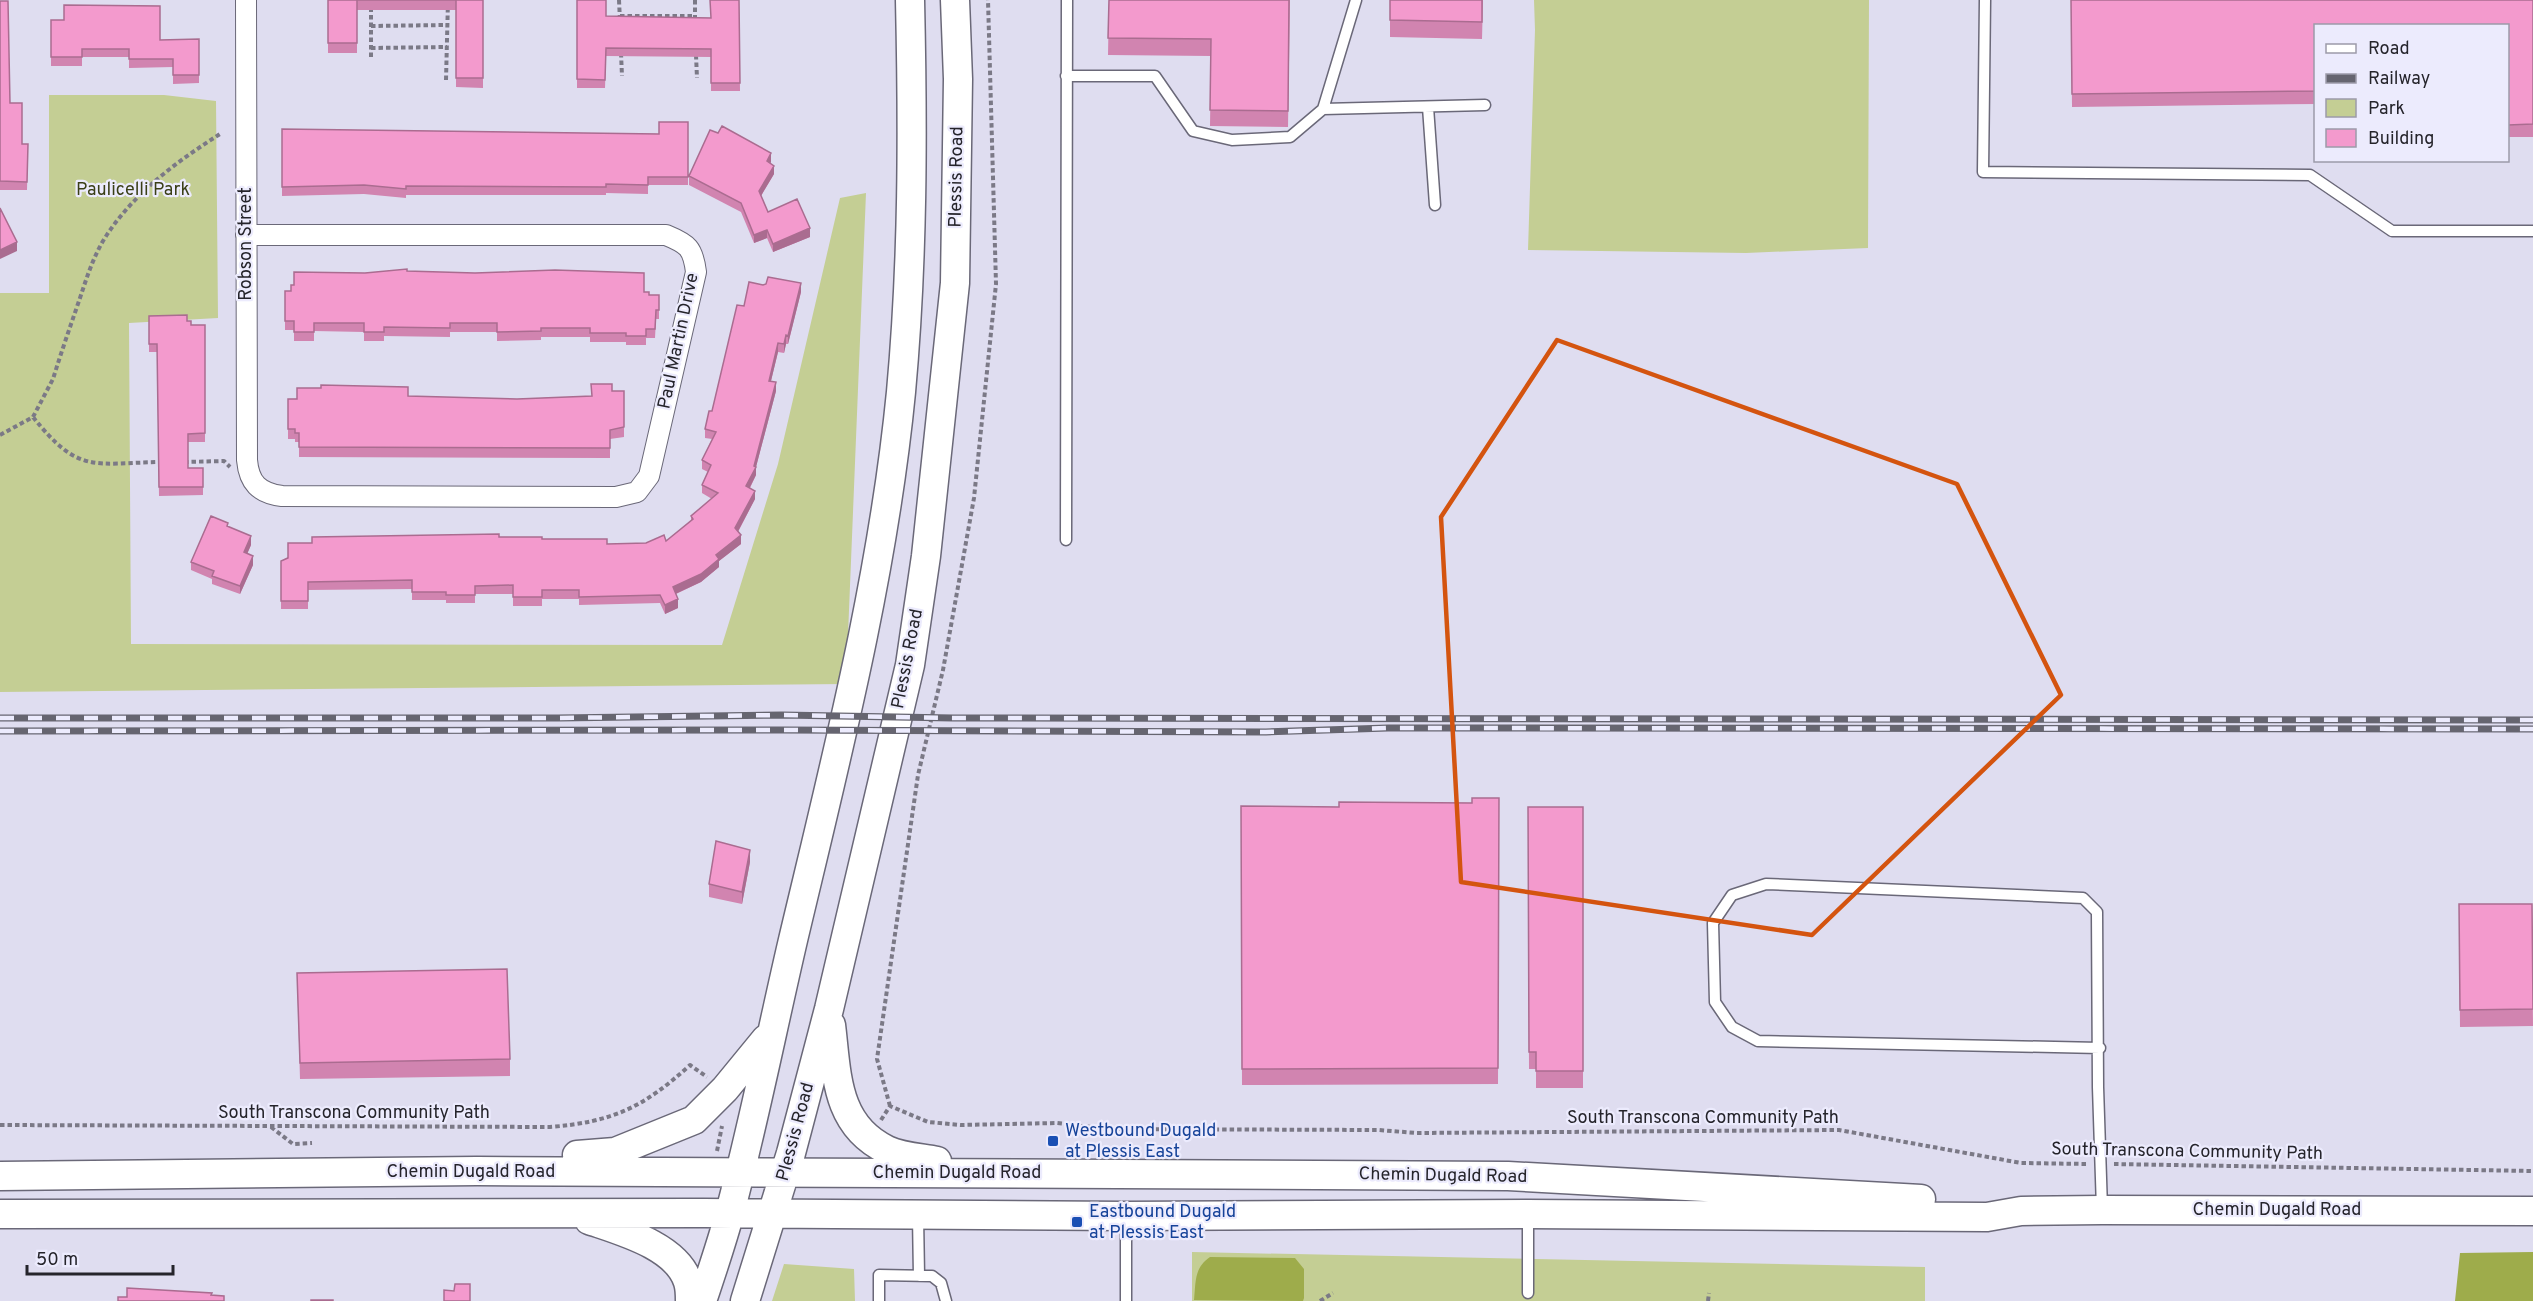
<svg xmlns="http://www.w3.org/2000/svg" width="2533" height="1301" font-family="Overpass,sans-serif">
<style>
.green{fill:#c4ce94}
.forest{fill:#9eac4b}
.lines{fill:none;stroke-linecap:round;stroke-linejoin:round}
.lane-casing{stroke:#6a6878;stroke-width:13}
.street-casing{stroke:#6a6878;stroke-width:22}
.secondary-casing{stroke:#6a6878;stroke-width:31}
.path{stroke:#7b7986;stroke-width:4;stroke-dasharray:4.5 3;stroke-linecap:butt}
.lane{stroke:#fff;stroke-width:10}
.street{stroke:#fff;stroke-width:20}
.secondary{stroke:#fff;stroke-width:28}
.rail-casing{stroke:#666570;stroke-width:7}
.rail{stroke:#ecebfd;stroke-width:4.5;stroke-dasharray:14;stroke-linecap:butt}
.wall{fill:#d184b0}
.shaded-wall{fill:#aa6c90}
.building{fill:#f39acd;stroke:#aa6c90;stroke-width:1.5}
.marked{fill:none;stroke:#d4540f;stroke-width:4.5;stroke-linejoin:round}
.transit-dot{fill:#1a4fb4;stroke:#ecebfd;stroke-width:2}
.labels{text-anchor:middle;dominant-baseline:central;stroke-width:4.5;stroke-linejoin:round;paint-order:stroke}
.street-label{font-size:18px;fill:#25242b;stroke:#ecebfd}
.park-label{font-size:18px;fill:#3a3f17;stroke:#ecebfd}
.transit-label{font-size:18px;fill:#164399;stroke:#ecebfd;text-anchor:start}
</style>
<rect width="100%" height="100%" fill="#dfddf0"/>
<path class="green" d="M1534 0H1869L1868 248 1746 253 1528 250 1535 30Z
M49 95H164L216 101 218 318 129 323 131 644 722 645 778 464 840 198 866 193 846 684 0 692V293H49Z
M1192 1252 1925 1267V1301H1192Z
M784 1264 854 1269 855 1301H772Z"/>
<path class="forest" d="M2533 1252V1301H2455L2460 1253Z
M1210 1257 1295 1258 1304 1269V1298L1303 1301 1194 1300C1196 1281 1194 1268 1210 1257Z"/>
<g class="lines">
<g class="lane-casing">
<path id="lane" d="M1985 0 1983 172 2310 175 2392 231H2533
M1066 76H1155L1193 131 1232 140 1290 137 1323 109 1356 0
M1428 107 1435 205
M1323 109 1485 105
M1066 540 1067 0
M2100 1048 1758 1041 1732 1027 1715 1002 1713 923 1732 895 1766 884 2083 898 2097 912 2098 1087 2102 1209
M918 1216 919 1276
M1126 1217V1301
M1528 1293V1214
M879 1301V1275L932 1276 941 1283 946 1301"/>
</g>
<g class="street-casing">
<path id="street" d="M246 0 247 460C249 483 259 493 282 496L616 497 637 492 649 476 696 272C693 248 688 244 666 235H246"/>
</g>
<g class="secondary-casing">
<path id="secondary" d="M831 1025C837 1074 835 1125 887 1150 902 1157 922 1158 937 1161
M577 1155 615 1152 694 1120 725 1089 766 1039
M0 1176 477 1171 1508 1176 1921 1199
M0 1214 704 1213 1126 1216 1528 1214 1987 1217 2021 1211 2102 1210 2533 1211
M589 1220C621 1231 677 1246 688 1282 690 1288 690 1295 690 1301
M702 1301C712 1271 722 1242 730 1212 754 1122 772 1030 793 940 836 759 883 577 901 392 913 261 913 132 910 0
M745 1301 791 1153 829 1009 910 665 926 556 955 283 958 79 955 0"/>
</g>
<path class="path" d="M371 0V60
M619 0 620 21
M695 0V20
M620 16H695
M371 26 447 25
M371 48 447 47
M621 53 622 76
M696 55 697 78
M446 80 448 0
M33 417C79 475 94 463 161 462
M0 435 33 417 53 379C61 353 70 327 79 301 86 280 92 260 103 241 131 195 176 162 220 134
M184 462 224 461 230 467
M890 1106 877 1059 918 775 943 670 974 498 996 284 988 0
M881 1120 890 1106 928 1122 961 1125 1057 1123 1108 1129 1379 1130 1416 1133 1839 1130 2021 1163 2088 1164
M0 1125 550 1127C613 1122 644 1107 690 1065L707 1077
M271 1127 293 1144 312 1143
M717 1151 722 1126
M2114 1164 2533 1171
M1320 1301 1333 1293
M1708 1301 1709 1293"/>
<use href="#lane" class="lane"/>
<use href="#street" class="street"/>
<use href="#secondary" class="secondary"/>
<g class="rail-casing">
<path id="rail" d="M0 718H558L782 715 953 718 2533 720
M0 731 783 730 1266 732 1388 728 2533 729"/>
</g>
<use href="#rail" class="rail"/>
</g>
<path class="wall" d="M328 0H483V88L456 87V10H357V53H328Z
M577 0 606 16 710 18 739 0 740 91H711V57L606 56 605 88H577Z
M1109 0H1290L1288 127 1210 126 1211 56 1108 55Z
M1390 0H1483L1482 39 1390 37Z
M2071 0H2533V137H2508V26H2316V104L2072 107Z
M0 1 10 103 22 144H28L27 190H0Z
M51 20 160 40 199 39V83L173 84V67L129 68V57H82V66H51Z
M688 122V185H648V194L606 193V195H406V198L364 194 282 196V129L659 134Z
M771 162 770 163 774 174 761 196 768 212 810 237 773 252 767 238 754 243 741 212 689 185V176Z
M407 271 644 292 649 295H659V319H656L655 338H646V345H626V342H590V337H541V340L497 341V332H450V337L384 336V341H364V332L314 331V341H294V330H285V291H291L294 285 365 273Z
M801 292 788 344H786L784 353 778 352 771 381 776 391 756 467V475L750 488 755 499 738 532 741 544 719 561V567L701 582 676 594 678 608 665 614 660 603 579 605V599H542V606H513V594H475V603H446V600H412V589L308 590V609H281V561L312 543 499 537 607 544 646 543 666 541 691 521V516L712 499 702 493V485L708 472 702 469V460L712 439 705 438V429L712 411 744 306Z
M149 316 187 321 191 325H205V442H188V468H203V495L159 496 157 352H149Z
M612 391H624V437L610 439V458L299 457V442H295V439H288V399L408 396 517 399 592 396Z
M251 545 247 554 253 565 240 594 212 584V579L191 570V562Z
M1499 798 1498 1084 1242 1085 1241 806 1339 807 1472 803Z
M1528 807H1583V1088H1536V1069H1529Z
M750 862 742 904 709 897V884Z
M2459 904H2532L2533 1026 2460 1027Z
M297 973 510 1059V1076L300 1079Z"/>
<path class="shaded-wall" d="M771 153V162L767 170V161Z
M774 166V174L759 199V191Z
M810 228V237L773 252V244Z
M767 230V238L754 243V235Z
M17 242V251L0 259V250Z
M801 283V292L788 344V336Z
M786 335V344L784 353V344Z
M778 343V352L769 389V381Z
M776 382V391L756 467V475L746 495V486L754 466Z
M755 491V499L735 537V528Z
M741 535V544L719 561V567L701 582 673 595V587L716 555Z
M251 536V545L244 561V552Z
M253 556V565L240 594V586Z
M678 599V608L665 614V605Z
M750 850V862L742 904V892Z"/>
<path class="building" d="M328 0H483V78H456V0H357V43H328Z
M577 0H606V16L711 18 710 0H739L740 83H711V49L606 48 605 80 577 79Z
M1109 0H1289L1288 111 1210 110 1211 39 1108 38Z
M1390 0H1482V22L1390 20Z
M2071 0H2533V124L2508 125V26H2316V91L2072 94Z
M0 1H8L10 103H22V144H28L27 182 0 181Z
M64 5 160 6V40L199 39V75H173V59H129V49H82V57H51V20H64Z
M659 122H688V177H648V185L606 184V187L406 186V189L364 185 282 187V129L659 134Z
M722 126 771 153 767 161 774 166 759 191 768 212 797 199 810 228 773 244 767 230 754 235 741 203 689 176 710 130 718 133Z
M0 208 17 242 0 250Z
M407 269V271L475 273 555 270 644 273V292H649V295H659V310H656L655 329H646V336H626V333H590V328H541V331L497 332V323H450V328L384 327V332H364V323H314V332H294V321H285V291H291V285H294V272L365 273Z
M768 277 801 283 788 336 786 335 784 344 778 343 769 381 776 382 754 466 756 467 746 486 755 491 735 528 741 535 716 555 719 559 701 574 673 587 678 599 665 605 660 595 579 597V590H542V597H513V585L475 586V595H446V592H412V580L308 582V601H281V561L288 558V543H312V537L499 534V537H542V539H607V544L646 543 664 535 666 541 693 519 691 516 718 493 702 485 711 465 702 460 716 432 705 429 709 411H712L737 305 744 306 749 282 763 285 766 284Z
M187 315V321H191V325H205V433L188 434V468H203V487H159L157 344H149V316Z
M591 384H612V391H624V427L610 430V448L299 447V433H295V429H288V399H297V388H321V385L408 387V396L517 399 592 396Z
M211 516 228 523 227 526 251 536 244 552 253 556 240 586 212 576 214 571 191 562Z
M1472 798H1499L1498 1068 1242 1069 1241 806 1339 807V802L1472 803Z
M1528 807H1583V1071H1536V1052H1529Z
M716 841 750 850 742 892 709 884Z
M2459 904H2532L2533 1009 2460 1010Z
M507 969 510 1059 300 1063 297 973Z
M455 1284H470V1301H444V1290L454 1291Z
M127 1288 212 1293 211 1295 224 1296V1301H118V1297H127Z
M311 1300H333V1301H311Z"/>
<path class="marked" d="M1557 340 1957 484 2061 695 1812 935 1461 882 1441 517Z"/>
<g class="transit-dot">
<rect x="1047" y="1135" width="12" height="12" rx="3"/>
<rect x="1071" y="1216" width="12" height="12" rx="3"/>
</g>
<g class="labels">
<g class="street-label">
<text transform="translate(957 177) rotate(-89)">Plessis Road</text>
<text transform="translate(246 244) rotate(-90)">Robson Street</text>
<text transform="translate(679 341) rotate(-78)">Paul Martin Drive</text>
<text transform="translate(908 659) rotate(-79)">Plessis Road</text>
<text x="354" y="1113">South Transcona Community Path</text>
<text x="1703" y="1118">South Transcona Community Path</text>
<text transform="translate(796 1132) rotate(-75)">Plessis Road</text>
<text transform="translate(2187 1152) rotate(1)">South Transcona Community Path</text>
<text x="471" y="1172">Chemin Dugald Road</text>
<text x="957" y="1173">Chemin Dugald Road</text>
<text transform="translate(1443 1176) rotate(1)">Chemin Dugald Road</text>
<text x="2277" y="1210">Chemin Dugald Road</text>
</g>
<g class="park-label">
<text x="133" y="190">Paulicelli Park</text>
</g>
<g class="transit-label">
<text x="1065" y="1131">Westbound Dugald<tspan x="1065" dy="21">at Plessis East</tspan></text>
<text x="1089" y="1212">Eastbound Dugald<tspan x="1089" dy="21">at Plessis East</tspan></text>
</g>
</g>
<rect x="2314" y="24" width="195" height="138" fill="#ecebfd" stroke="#9c9ba9" stroke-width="1.5"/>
<rect x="2326" y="44" width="30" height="9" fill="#ffffff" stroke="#9c9ba9" stroke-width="1.5"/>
<text x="2368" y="54" font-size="18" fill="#25242b">Road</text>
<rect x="2326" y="74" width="30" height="9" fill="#666570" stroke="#9c9ba9" stroke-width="1.5"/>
<text x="2368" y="84" font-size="18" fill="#25242b">Railway</text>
<rect x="2326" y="99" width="30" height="18" fill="#c4ce94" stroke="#9c9ba9" stroke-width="1.5"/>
<text x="2368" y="114" font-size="18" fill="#25242b">Park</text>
<rect x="2326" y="129" width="30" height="18" fill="#f39acd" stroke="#9c9ba9" stroke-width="1.5"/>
<text x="2368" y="144" font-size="18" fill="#25242b">Building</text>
<path d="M27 1265v9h146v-9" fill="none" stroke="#25242b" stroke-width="3"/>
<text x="36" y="1265" font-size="18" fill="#25242b" stroke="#ecebfd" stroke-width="4.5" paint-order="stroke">50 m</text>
</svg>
